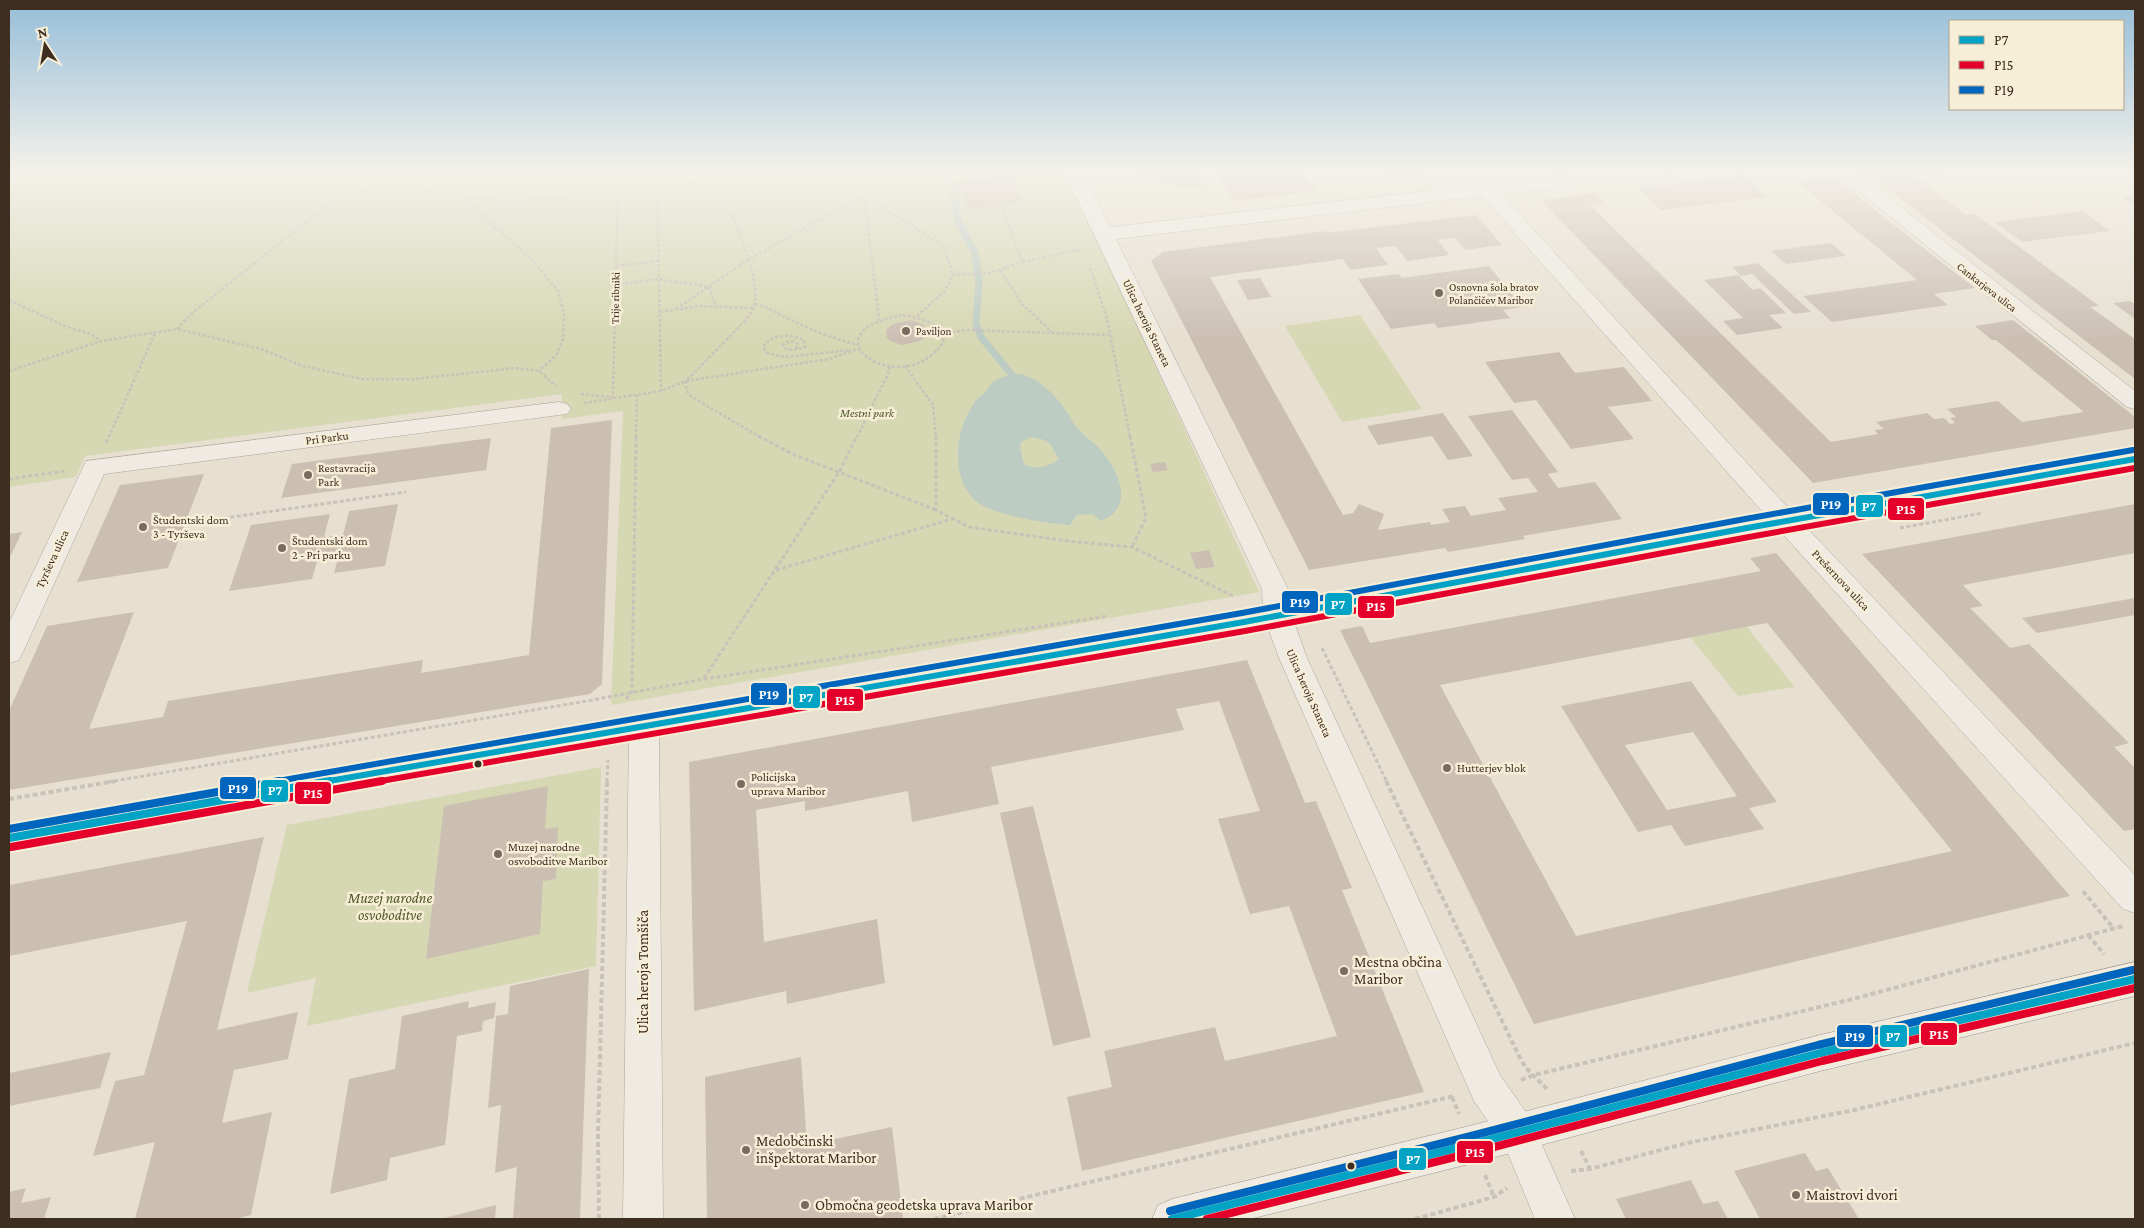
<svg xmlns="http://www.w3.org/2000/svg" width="2144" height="1228" font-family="'Crimson Pro',serif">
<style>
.green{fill:#d6d7b3}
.water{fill:#bcccc2;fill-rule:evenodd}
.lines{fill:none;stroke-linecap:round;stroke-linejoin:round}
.stream{stroke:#bcccc2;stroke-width:7}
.building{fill:#cbbfb2;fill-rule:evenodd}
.street-casing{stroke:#ada599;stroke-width:1}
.secondary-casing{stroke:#9c958a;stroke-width:1}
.path-far2{stroke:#c8c2b9;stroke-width:2.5;stroke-dasharray:3 2;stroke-linecap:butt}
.path-far1{stroke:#c8c2b9;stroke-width:3;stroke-dasharray:4 2.5;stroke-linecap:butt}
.path{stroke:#c8c2b9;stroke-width:4;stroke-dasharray:5 3;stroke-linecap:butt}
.street{fill:#efebe3;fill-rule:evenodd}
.secondary{fill:#efebe3;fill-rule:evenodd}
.bus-1-far1-casing{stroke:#f7eed8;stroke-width:10}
.bus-1-casing{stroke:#f7eed8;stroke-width:12}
.bus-2-far1-casing{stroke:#f7eed8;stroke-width:10}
.bus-2-casing{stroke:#f7eed8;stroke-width:12}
.bus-3-far1-casing{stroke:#f7eed8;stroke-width:10}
.bus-3-casing{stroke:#f7eed8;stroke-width:12}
.bus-1-far1{stroke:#03a3c5;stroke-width:6}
.bus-1{stroke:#03a3c5;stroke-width:8}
.bus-2-far1{stroke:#e4002b;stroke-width:6}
.bus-2{stroke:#e4002b;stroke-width:8}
.bus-3-far1{stroke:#0065bd;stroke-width:6}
.bus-3{stroke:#0065bd;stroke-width:8}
.poi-dot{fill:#786c5e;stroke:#f7eed8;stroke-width:2}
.bus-dot{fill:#3d2e20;stroke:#f7eed8;stroke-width:2}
.labels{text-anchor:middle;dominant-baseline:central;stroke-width:5;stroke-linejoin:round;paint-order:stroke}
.far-poi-label{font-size:11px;fill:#3d2e20;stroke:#f7eed8;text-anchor:start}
.far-street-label{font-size:11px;fill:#3d2e20;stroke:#f7eed8}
.street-label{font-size:12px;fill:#3d2e20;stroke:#f7eed8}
.park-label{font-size:12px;font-style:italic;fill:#4d5a26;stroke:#f7eed8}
.poi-label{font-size:12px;fill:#3d2e20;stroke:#f7eed8;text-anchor:start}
.near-park-label{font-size:15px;font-style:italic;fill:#4d5a26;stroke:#f7eed8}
.near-poi-label{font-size:15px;fill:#3d2e20;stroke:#f7eed8;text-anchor:start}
.near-street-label{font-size:15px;fill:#3d2e20;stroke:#f7eed8}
.line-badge{stroke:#f7eed8;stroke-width:2}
.badge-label{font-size:14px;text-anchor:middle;font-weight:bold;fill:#fff}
</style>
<rect width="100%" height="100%" fill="#e7e0d1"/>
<path class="green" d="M9 169H1065L1259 592 611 705 623 411 562 419V394L85 456 76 477 9 487Z
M1360 315 1422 409 1342 422 1285 326Z
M1747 627 1795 687 1738 696 1690 637Z
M601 767 596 966 307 1026 316 978 247 993 287 825Z"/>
<path class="water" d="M1021 374C1039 378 1057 397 1067 412 1070 416 1072 422 1075 425 1082 434 1092 441 1100 449 1119 471 1136 508 1100 521L1093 514 1077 515 1070 525C1051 524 992 515 977 502 949 478 955 431 974 403 976 399 981 396 985 393 987 390 989 386 992 383 998 377 1012 375 1021 374ZM1031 437C1053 441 1048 442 1059 459 1051 466 1034 471 1024 464L1020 448 1021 442Z"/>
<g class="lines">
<path class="stream" d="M947 169 959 223 975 253 979 281 976 323 981 337 1012 375"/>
</g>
<path class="building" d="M988 169H1015L1021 185 1016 186 1023 203 967 210 962 193 956 194 952 185 957 184 956 181 990 177Z
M1140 169H1195L1205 186 1183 188 1141 174Z
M1214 169H1232L1236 176 1252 175 1249 169H1266L1269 173 1284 172 1283 169H1301L1316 191 1233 201Z
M1385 169H1422L1425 172 1390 176Z
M1862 169H1962L1915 176 1966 215 1975 214 2099 306 2090 307 2135 339V379Z
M1743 175 1767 197 1661 210 1638 188Z
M1833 177 1903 232 1975 288 1934 294 1948 305 1832 322 1803 296 1917 280 1796 181Z
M1595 193 1605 202 1590 205 1831 442 1878 434 1874 430 1884 429 1876 422 1927 413 1934 419 1944 418 1950 424 1955 423 1950 418 1956 417 1947 409 1998 401 2022 422 2084 412 1996 340H1992L1975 326 2013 320 2135 417V428L1813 483 1541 200Z
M2135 196V206L2121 197Z
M2082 211 2110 231 2022 242 1995 222Z
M1476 215 1502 245 1465 250 1455 238 1438 240 1449 255 1407 261 1396 246 1376 248 1388 265 1350 270 1343 259 1210 277 1343 515 1353 513 1359 504 1384 514 1378 530 1430 522 1431 525 1450 522 1442 509 1465 506 1471 516 1506 510 1498 498 1538 492 1528 478 1512 480 1468 416 1512 410 1558 472 1548 474 1558 488 1595 482 1622 519 1523 536 1525 539 1448 552 1445 548 1309 570 1151 261 1163 252 1325 231 1326 233Z
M1831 243 1846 256 1786 264 1771 251Z
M1758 263 1811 312 1794 314 1752 274 1741 276 1732 267Z
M1489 266 1522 307 1503 310 1510 318 1438 328 1434 323 1391 329 1358 279 1399 274 1402 278Z
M1738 275 1753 290 1760 288 1786 313 1769 315 1783 328 1737 335 1723 321 1743 318 1704 280Z
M1260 278 1271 297 1248 300 1237 280Z
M2130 301 2135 304V319L2113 303Z
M912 320 924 325 926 328 925 337 920 341 901 345 890 341 887 338 886 330 893 324Z
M1559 352 1575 373 1624 367 1652 401 1608 407 1634 439 1571 449 1536 400 1514 403 1485 362Z
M1443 413 1473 456 1448 460 1432 436 1378 445 1367 426Z
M612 420 602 684 590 694 9 790V711L47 626 134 612 89 729 163 717 168 701 423 660 421 673 529 655 551 428Z
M491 438 486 470 281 498 292 464Z
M1165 462 1168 470 1153 472 1150 464Z
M204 474 168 568 77 582 120 485Z
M398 504 385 566 334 573 339 555 318 558 312 579 229 591 251 525 330 514 324 537 343 535 349 511Z
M2135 504V553L1963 585 1983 606 1970 608 2010 648 2029 644 2129 743 2114 747 2135 768V829L2124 831 1862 554Z
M22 532 9 559V534Z
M1209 550 1215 567 1196 569 1190 553Z
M1776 553 2070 896 1534 1024 1340 630 1362 626 1370 643 1761 571 1750 558ZM1767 623 1952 851 1576 936 1440 685Z
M2135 598V615L2037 633 2022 618Z
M1247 660 1305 803 1316 801 1352 888 1342 890 1424 1092 1082 1171 1067 1097 1112 1087 1104 1051 1215 1027 1225 1061 1337 1036 1289 906 1250 914 1218 819 1260 811 1219 701 1176 709 1184 730 991 767 999 804 912 822 908 791 805 811V801L756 810 764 942 877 919 885 983 787 1004 786 991 694 1011 689 762Z
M1691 681 1777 802 1749 808 1764 829 1685 846 1671 825 1638 832 1561 706ZM1693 732 1737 796 1667 810 1625 745Z
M548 786 545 829 558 827 556 879 543 881 540 934 426 959 444 806Z
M1033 806 1091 1037 1053 1046 1000 813Z
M264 837 217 1030 298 1012 288 1059 234 1070 222 1123 272 1112 251 1215 235 1219H135L155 1142 93 1156 115 1081 144 1075 187 921 9 956V885Z
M589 969 580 1219H513L517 1167 495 1173 501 1105 488 1108 496 1016 508 1014 510 986Z
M469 1001 468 1008 496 1002 494 1018 483 1021 482 1031 457 1036 445 1145 390 1158 387 1180 330 1194 349 1079 395 1069 402 1016Z
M111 1052 100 1088 9 1106V1073Z
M801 1057 807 1145 892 1127 903 1219H707L705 1077Z
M1805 1153 1816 1171 1828 1168 1859 1219H1760L1734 1171Z
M1691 1180 1703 1204 1718 1201 1728 1219H1626L1616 1199Z
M26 1188 21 1203 51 1197 44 1219H9V1192Z
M496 1205 495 1219H440Z"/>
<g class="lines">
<g class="street-casing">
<path id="street" d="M1063 169H1081L1110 227 1473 186 1459 169H1479L1492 184 1616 169H1677L1675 173 1668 175 1501 194 1778 497 2135 875V913L2123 909 1760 509 1482 196 1116 239 1288 589 1291 614 1307 658 1500 1075 1530 1118 1575 1219H1535L1504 1144 1474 1101 1279 658 1263 614 1262 589Z
M1831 169H1852L2135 391V409L2127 407Z
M559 402 567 404 571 409 567 414 104 474 23 652 19 660 9 663V623L86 461Z
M644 714 655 717 659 726 663 1219H623L629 726 633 717Z"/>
</g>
<g class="secondary-casing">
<path id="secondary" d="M2135 451V467L1747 537 1244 633 610 743 9 852V824L610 719 1244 611 1747 519Z
M2135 962V996L1820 1071 1473 1163 1250 1219H1152L1158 1205 1172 1199 1473 1125 1820 1035Z"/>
</g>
<path class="path-far2" d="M361 169 354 175 351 182 355 190C396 197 441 199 473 169
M657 169 661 391
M707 169C706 189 720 197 729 213 740 229 759 283 755 302 754 309 749 316 744 322L686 381V390L692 397 760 437
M861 169 879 320
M657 181 670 180 708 185
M9 186 52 169
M449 186 533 261 558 291 564 314 563 339 557 354 539 371
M864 195 944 247 953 275
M461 196 506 202 617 193
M1002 206 1022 262 1083 249
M616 266 659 261
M1090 268 1107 318 1130 437
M1000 270 1022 304 1052 332
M615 285 659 279 709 287 716 307
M9 300 67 327 91 334 101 341
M755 304C768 306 779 315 791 320 813 331 835 339 858 345
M676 309 748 260 864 195 889 169
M660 312 699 306 752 308
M903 315C923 318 962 330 933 354 888 393 807 332 903 315Z
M917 316 945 291 953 275 990 273 1022 262
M177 329 191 314 337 197 355 190
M942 333 969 330 1110 335
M796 349 798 344C793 340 788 341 783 345L786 349 794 350 805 347 804 340C790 334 772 333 763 347L767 353 785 357 851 350
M905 366 933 405 936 437
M9 371 101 341 177 329 261 349 303 366 362 379H414L516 368 539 371 556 386
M581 394 613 397 618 169
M584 403 661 391 686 381 829 359 854 350H860
M109 437 155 333
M636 437 637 395
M857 437 887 376 890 366"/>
<path class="path-far1" d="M758 436 795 455 936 510
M936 436V510L969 527 1067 541 1132 547 1233 596
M1130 436 1146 518 1132 547
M106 443 109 436
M9 479 65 471
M211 520 406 492
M1900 528 1983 513
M776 570 952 519
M1322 648 1387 782
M704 678 839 472 857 436
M626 699 632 691 636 436
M108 782 587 701 704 679 1108 616
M607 782 608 760"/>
<path class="path" d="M1386 781 1520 1058 1526 1068 1548 1090
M9 799 116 781
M2083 891 2114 929
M2088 935 2104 954
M1521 1080 1534 1075 1853 999 2123 926
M1452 1097 1459 1114
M1581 1151 1590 1169
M1571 1171 1590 1169 1687 1143 1854 1110 2135 1043
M1485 1175 1494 1197
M599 1219 598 1136 607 781
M934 1219 1454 1096
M1415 1219 1494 1197 1507 1188"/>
<use href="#street" class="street"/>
<use href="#secondary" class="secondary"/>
<g class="bus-1-far1-casing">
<path id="bus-1-far1" d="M323 782 1244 622 1747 528 2135 459"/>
</g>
<g class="bus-1-casing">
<path id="bus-1" d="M9 838 330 781
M1172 1219 1473 1144 1820 1053 2135 979"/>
</g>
<g class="bus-2-far1-casing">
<path id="bus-2-far1" d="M375 782 1245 631 1749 537 2135 468"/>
</g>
<g class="bus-2-casing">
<path id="bus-2" d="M11 847 382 781
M1207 1219 1475 1152 1822 1061 2135 988"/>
</g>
<g class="bus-3-far1-casing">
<path id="bus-3-far1" d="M272 782 1242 613 1745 519 2133 450"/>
</g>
<g class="bus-3-casing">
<path id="bus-3" d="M9 829 279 781
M1170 1211 1471 1136 1818 1045 2133 970"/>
</g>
<use href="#bus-1-far1" class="bus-1-far1"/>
<use href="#bus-1" class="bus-1"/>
<use href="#bus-2-far1" class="bus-2-far1"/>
<use href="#bus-2" class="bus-2"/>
<use href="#bus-3-far1" class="bus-3-far1"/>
<use href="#bus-3" class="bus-3"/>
</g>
<linearGradient id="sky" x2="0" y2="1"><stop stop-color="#96bed9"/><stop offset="0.5" stop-color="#f4f1ea"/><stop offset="1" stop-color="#f4f1ea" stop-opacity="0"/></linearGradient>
<rect width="2144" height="341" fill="url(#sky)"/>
<g class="poi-dot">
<circle cx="1439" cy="293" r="5"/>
<circle cx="906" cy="331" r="5"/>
<circle cx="308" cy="475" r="5"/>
<circle cx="143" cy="527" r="5"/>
<circle cx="282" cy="548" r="5"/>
<circle cx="1447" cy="768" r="5"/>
<circle cx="741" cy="784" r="5"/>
<circle cx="498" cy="854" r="5"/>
<circle cx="1344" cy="971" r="5"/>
<circle cx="746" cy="1150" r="5"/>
<circle cx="1796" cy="1195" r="5"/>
<circle cx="805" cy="1205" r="5"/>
</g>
<g class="bus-dot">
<circle cx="478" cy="764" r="4.5"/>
<circle cx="1351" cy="1166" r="4.5"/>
</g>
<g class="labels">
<g class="far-poi-label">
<text x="1449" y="287">Osnovna šola bratov<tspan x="1449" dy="13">Polančičev Maribor</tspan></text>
<text x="916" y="331">Paviljon</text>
</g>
<g class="far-street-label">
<text transform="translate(1987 287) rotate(38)">Cankarjeva ulica</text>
<text transform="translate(615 298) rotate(-89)">Trije ribniki</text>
</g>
<g class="street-label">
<text transform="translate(1147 323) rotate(64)">Ulica heroja Staneta</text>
<text transform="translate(327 438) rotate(-7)">Pri Parku</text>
<text transform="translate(52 559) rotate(-65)">Tyrševa ulica</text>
<text transform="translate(1841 580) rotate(47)">Prešernova ulica</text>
<text transform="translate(1309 693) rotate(66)">Ulica heroja Staneta</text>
</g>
<g class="park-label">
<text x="867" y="413">Mestni park</text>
</g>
<g class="poi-label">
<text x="318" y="468">Restavracija<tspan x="318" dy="14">Park</tspan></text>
<text x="153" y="520">Študentski dom<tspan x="153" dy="14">3 - Tyrševa</tspan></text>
<text x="292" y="541">Študentski dom<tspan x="292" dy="14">2 - Pri parku</tspan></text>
<text x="1457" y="768">Hutterjev blok</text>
<text x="751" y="777">Policijska<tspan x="751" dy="14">uprava Maribor</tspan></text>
<text x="508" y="847">Muzej narodne<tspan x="508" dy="14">osvoboditve Maribor</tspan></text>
</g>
<g class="near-park-label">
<text x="390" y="898">Muzej narodne<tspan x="390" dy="17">osvoboditve</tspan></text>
</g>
<g class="near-poi-label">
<text x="1354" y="962">Mestna občina<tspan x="1354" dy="17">Maribor</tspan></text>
<text x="756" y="1141">Medobčinski<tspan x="756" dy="17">inšpektorat Maribor</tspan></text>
<text x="1806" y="1195">Maistrovi dvori</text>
<text x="815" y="1205">Območna geodetska uprava Maribor</text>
</g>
<g class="near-street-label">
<text transform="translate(643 972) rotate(-90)">Ulica heroja Tomšiča</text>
</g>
</g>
<g class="line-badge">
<rect x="1812" y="492" width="38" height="24" rx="5" fill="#0065bd"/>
<rect x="1855" y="494" width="29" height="24" rx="5" fill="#03a3c5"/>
<rect x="1887" y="497" width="38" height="24" rx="5" fill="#e4002b"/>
<rect x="1281" y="590" width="38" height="24" rx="5" fill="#0065bd"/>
<rect x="1324" y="592" width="29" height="24" rx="5" fill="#03a3c5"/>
<rect x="1357" y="595" width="38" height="24" rx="5" fill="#e4002b"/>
<rect x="750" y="682" width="38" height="24" rx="5" fill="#0065bd"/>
<rect x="792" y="685" width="29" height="24" rx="5" fill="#03a3c5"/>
<rect x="826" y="688" width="38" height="24" rx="5" fill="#e4002b"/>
<rect x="219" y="776" width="38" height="24" rx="5" fill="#0065bd"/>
<rect x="260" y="779" width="29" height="24" rx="5" fill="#03a3c5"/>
<rect x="294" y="781" width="38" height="24" rx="5" fill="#e4002b"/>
<rect x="1920" y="1022" width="38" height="24" rx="5" fill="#e4002b"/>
<rect x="1879" y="1024" width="29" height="24" rx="5" fill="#03a3c5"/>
<rect x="1836" y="1024" width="38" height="24" rx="5" fill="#0065bd"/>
<rect x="1456" y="1140" width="38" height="24" rx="5" fill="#e4002b"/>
<rect x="1398" y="1147" width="29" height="24" rx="5" fill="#03a3c5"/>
</g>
<g class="badge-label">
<text x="1831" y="509">P19</text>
<text x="1869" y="511">P7</text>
<text x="1906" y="514">P15</text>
<text x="1300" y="607">P19</text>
<text x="1338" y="609">P7</text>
<text x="1376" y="611">P15</text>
<text x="769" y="699">P19</text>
<text x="806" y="702">P7</text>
<text x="845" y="705">P15</text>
<text x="238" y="793">P19</text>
<text x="275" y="795">P7</text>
<text x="313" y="798">P15</text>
<text x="1939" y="1039">P15</text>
<text x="1893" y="1041">P7</text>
<text x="1855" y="1041">P19</text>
<text x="1475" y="1157">P15</text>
<text x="1413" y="1164">P7</text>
</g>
<rect width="2144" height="1228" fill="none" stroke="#3d2e20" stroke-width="20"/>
<rect x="1949" y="20" width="175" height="90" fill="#f7eed8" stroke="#ada18e"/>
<rect x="1959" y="36" width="25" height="8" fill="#03a3c5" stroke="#ada18e"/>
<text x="1994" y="45" font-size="15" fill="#3d2e20">P7</text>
<rect x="1959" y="61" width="25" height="8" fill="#e4002b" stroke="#ada18e"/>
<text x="1994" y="70" font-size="15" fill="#3d2e20">P15</text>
<rect x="1959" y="86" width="25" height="8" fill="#0065bd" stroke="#ada18e"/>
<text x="1994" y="95" font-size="15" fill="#3d2e20">P19</text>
<g transform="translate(45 45) rotate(348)" stroke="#f7eed8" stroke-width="4" paint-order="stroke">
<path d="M0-4L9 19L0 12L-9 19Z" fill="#3d2e20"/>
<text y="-8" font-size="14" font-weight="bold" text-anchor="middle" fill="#3d2e20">N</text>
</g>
</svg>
